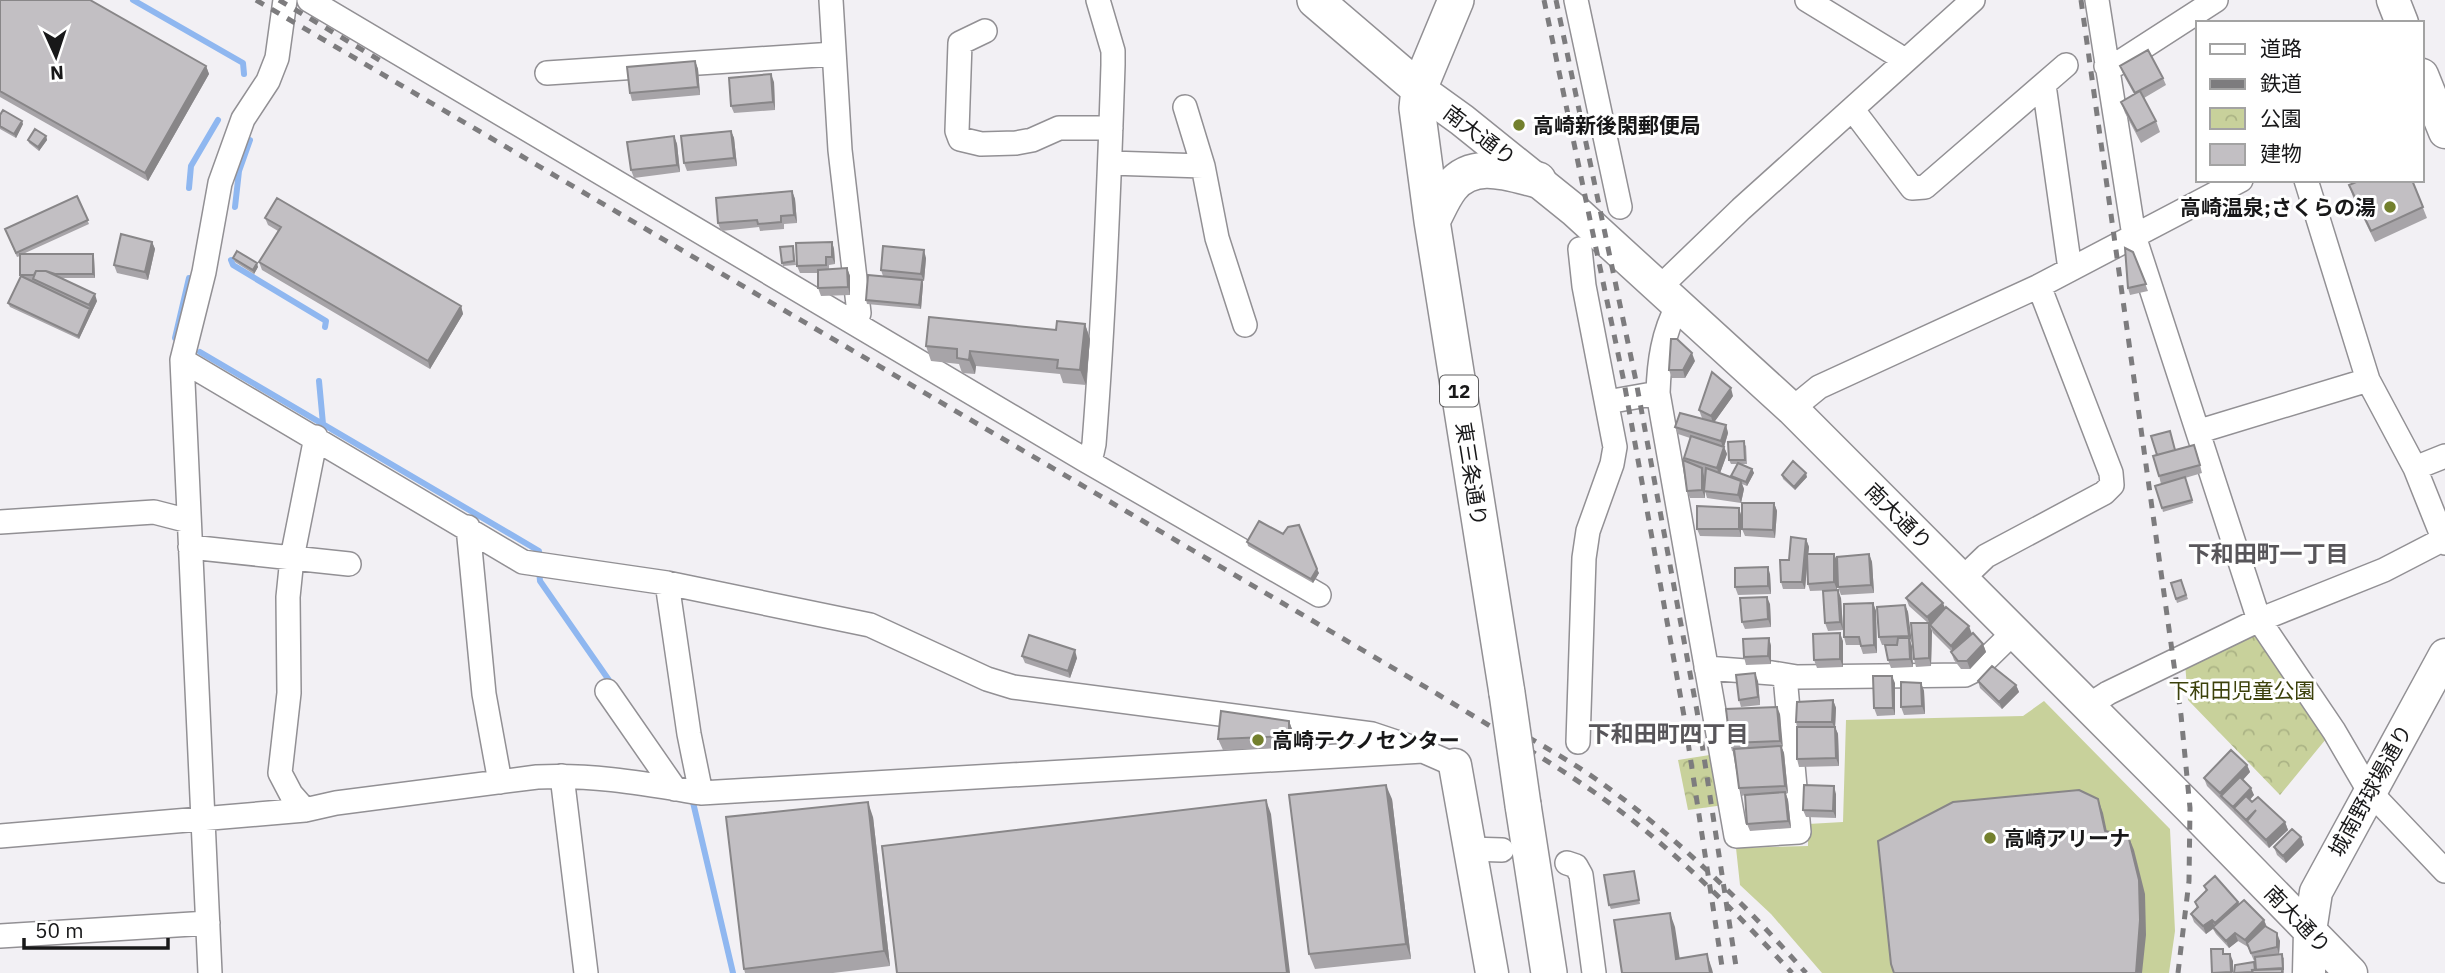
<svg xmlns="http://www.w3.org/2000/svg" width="2445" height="973" font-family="'IBM Plex Sans','Noto Sans JP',sans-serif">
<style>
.park{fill:url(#park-crowns)}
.pitch{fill:#c8d19b}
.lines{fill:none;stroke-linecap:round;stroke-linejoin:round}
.stream{stroke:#8fb7f0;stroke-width:6}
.street-casing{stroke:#929094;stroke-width:26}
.secondary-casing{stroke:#929094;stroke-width:35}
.primary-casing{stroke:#929094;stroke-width:38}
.street{stroke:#fff;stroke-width:23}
.secondary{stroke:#fff;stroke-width:32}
.primary{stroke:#fff;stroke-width:35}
.rail{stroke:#7d7c7e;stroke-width:5;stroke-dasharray:9 9;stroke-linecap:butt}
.primary-bridge-casing{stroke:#929094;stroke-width:38;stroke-linecap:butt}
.primary-bridge{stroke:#fff;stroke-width:35}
.wall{fill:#a7a4a8}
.shaded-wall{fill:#888688}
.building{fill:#c2bfc3;stroke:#888688;stroke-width:2}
.poi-dot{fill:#73802d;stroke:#fff;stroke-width:2.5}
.labels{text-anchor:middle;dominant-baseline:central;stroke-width:6;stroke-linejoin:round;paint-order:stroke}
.shield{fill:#fff;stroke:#5d5d5e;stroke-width:2}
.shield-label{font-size:19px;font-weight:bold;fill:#181819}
.poi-label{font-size:21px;font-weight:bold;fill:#181819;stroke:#fff;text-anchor:start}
.street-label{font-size:21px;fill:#181819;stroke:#fff}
.park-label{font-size:21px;fill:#3c410b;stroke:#fff}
.neighbourhood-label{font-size:23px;font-weight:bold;fill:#58565a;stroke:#fff}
</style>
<defs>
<pattern id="park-crowns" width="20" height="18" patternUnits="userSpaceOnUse" patternTransform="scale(1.75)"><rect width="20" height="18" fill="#c8d19b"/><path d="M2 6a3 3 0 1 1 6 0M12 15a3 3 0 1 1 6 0" fill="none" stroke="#abb385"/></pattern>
</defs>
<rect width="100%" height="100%" fill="#f2f0f4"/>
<path class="park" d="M2261 631 2326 739 2280 795 2188 700 2185 663Z
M1716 754 1724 805 1688 810 1678 760Z"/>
<path class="pitch" d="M2044 701 2170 829 2175 931 2169 973H1822L1771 914 1740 885 1736 848 1808 846V824L1843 822 1846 720 2023 716Z"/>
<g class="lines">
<path class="stream" d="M133 0 243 63 244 74
M189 188 191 166 218 120
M235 207 239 171 250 140
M231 260 233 265 326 321 325 327
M175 338 189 278
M200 352 539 551V559
M319 381 323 424
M539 570 540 581 613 686
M692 798 733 973"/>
<g class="street-casing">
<path id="street" d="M309 0 1085 460 1319 595
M831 0 840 150 859 313 856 323
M1576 0 1620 207
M1807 0 1897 55 1901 65
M2097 0 2134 236 2259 620 2334 731 2369 791 2445 871
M985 31 960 43 957 131 960 139 981 144 1016 143 1032 140 1059 128H1111
M2106 66 2117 64 2216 0
M547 73 834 54
M2044 85 2070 269
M1185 107 1203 166 1217 238 1245 325
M1853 110 1912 188 1925 187 2066 65
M1110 163 1203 166
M2306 180 2368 380 2415 468 2445 543
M1659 288 1741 209 1973 0
M1678 305C1663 333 1659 361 1658 393L1736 836 1799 832 1785 676
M182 360 523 562 667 583 870 625 987 679 1013 687 1372 734 1423 751 1455 765
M1607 402 1658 393
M1792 409 1819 387 2039 286 2241 180
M2200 431 2368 380
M1085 460 1092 453 1094 444C1104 317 1109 191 1113 65V51L1098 0
M2415 468 2445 456
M0 522 154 512 189 521
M468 527 484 694 500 782
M190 547 349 564
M1962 579 1986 556 2104 493 2112 485 2111 473 2039 286
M667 583 689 734 701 793
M1706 668 1772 673 1797 677 1965 675 1975 670 2014 632
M607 691 675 789
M2088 706 2108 693 2259 620 2384 570 2444 539
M1578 742 1584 558 1588 531 1612 464 1615 447 1584 286 1580 249
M562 776 586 973
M305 810 291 794 280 773 289 693 288 597 292 558 316 437
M0 836 305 810 336 803 537 777C593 774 646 784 701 793L1423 751
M1469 849 1502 850
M1567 863 1576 866 1581 875 1594 973
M0 936 208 923
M210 973 182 360 204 272 220 183 243 119 268 81 277 58 285 0"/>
</g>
<g class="secondary-casing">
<path id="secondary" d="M2393 0 2402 23
M2422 75 2445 132
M1419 89 1462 120 1574 210 1792 409 2190 808 2351 973
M1455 765 1492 973
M2309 973 2310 931 2316 892 2445 655"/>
</g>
<g class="primary-casing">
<path id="primary" d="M1315 0 1419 89
M1456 0 1419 89 1417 108 1432 221 1507 693
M1432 221C1438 210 1443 197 1451 187 1473 159 1509 173 1538 180
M1523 805 1549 973"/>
</g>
<use href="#street" class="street"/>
<use href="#secondary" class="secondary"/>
<use href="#primary" class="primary"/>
<path class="rail" d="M256 0 1439 695C1509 738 1582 779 1646 831 1698 874 1746 923 1792 973
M279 0 381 61
M1544 0 1624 382 1684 716 1723 973
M1556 0 1636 381 1697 711 1737 973
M2081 0 2181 715 2190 808 2189 881 2178 973
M1497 719C1529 738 1562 756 1593 777 1672 832 1742 901 1806 973"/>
<g class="primary-bridge-casing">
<path id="primary-bridge" d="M1507 693 1523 805"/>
</g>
<use href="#primary-bridge" class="primary-bridge"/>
</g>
<path class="wall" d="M0 0 206 66 209 74 148 181 0 97Z
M695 61 698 69 700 95 632 101 630 93Z
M2120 66 2163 78 2166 85 2144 98 2156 121 2160 132 2141 143 2125 113 2121 102 2134 94 2123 74Z
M774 82 775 110 734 113 731 106Z
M0 115 23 124 16 138 0 129Z
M731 131 734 138 737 166 687 171 684 163Z
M46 136 47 140 39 151 29 143 28 140Z
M674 136 677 144 680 172 634 178 631 170Z
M2412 180 2427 218 2375 242 2353 197 2349 185Z
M792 191 795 199 797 223 784 224V229L760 231 759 227 721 231 718 223Z
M77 196 89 224 23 254 94 257 95 278H62L97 301 79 339 10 307 8 303 21 277 20 256 17 257 5 229Z
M265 218 461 306 463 314 430 369 262 270 259 262 278 231 268 225Z
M152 242 155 249 148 280 117 273 114 265Z
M832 242 834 249 835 264 829 265V269L847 268 850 276V295L821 296 818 288V273H800L797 266Z
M793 246 796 265 783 266 782 263Z
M2133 252 2148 291 2130 295 2128 288Z
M233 258 258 267 254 274 235 262Z
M926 258 924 281H923V284L921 309 867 304 866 300 883 276 881 270Z
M1085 324 1090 339 1086 385 1063 383 1060 374 976 366 975 374 962 373 959 364 931 361 926 346 1056 330Z
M1695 361 1685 378H1672L1669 370Z
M1733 396 1714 422 1726 425 1728 433 1724 447 1727 454 1720 473 1732 478 1731 476 1737 464H1731L1729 460 1746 445 1747 464H1740L1752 469 1754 473 1747 486 1742 484 1744 489 1741 503 1707 498 1705 491V498H1690L1687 491 1684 458 1690 438 1678 434 1675 427 1707 420 1702 418 1699 410Z
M2175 450 2197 453 2202 473 2185 478 2193 503 2163 512 2162 508 2161 484 2159 476Z
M1782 475 1807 477 1795 490 1783 479Z
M1774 503 1777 511 1775 538 1745 536 1742 529Z
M1739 508 1741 515V537L1700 536 1697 529Z
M1806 539 1809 547 1808 554H1834L1837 561V590L1810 591 1808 584 1807 563 1805 589H1783L1781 582 1789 560Z
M1247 542 1319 573 1313 583 1248 546Z
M1869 554 1872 562 1874 593 1841 595 1838 587Z
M1770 574 1771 594 1738 595 1735 587Z
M2181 580 2188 599 2177 603 2171 583Z
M1841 598 1843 630 1828 631 1825 623Z
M1906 598 1945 608 1983 644 1986 652 1970 669H1961L1954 660 1951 652H1952L1933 633 1930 625 1934 621 1930 624H1929L1932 631 1931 666 1916 667 1914 659 1928 623 1909 606Z
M1873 603 1876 611 1877 653 1863 654 1860 645H1846L1844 637Z
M1770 604 1771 627 1745 629 1742 622Z
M1905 605 1908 612 1913 667 1891 668 1888 660 1897 644 1882 645 1879 637Z
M1769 638 1771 646V664L1746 665 1744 657Z
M1843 641V667L1817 668 1814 660Z
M1022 656 1077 658 1070 678 1025 663Z
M1758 681 1760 705 1741 707 1739 700Z
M1978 681 2016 685 2019 692 2002 709 1980 688Z
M1895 683V715L1877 716 1874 708Z
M1921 683 1924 691 1925 714 1904 715 1901 707Z
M1833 700 1836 708 1835 727 1838 734 1839 766 1799 767 1797 759V727L1796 722Z
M1780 714 1782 748 1784 753 1788 793 1786 794 1788 800 1791 828 1750 831 1747 824 1745 795 1742 796 1739 788 1734 751H1732L1730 743Z
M1289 721 1293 732V747L1223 750 1218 739Z
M2247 765 2250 772 2243 780 2254 795 2250 800 2285 822 2288 830 2269 848 2207 786 2204 778Z
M1836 794V818L1806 817 1803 810Z
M1392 799 1411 959 1315 969 1309 954Z
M873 817 890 966 833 973H745L744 969Z
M2301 837 2304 845 2286 863 2277 855 2274 847Z
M1635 875 1640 904 1611 909 1609 905Z
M2204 886 2238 902 2239 904 2264 920 2267 927 2280 941 2279 954 2284 958V973H2234L2254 962 2255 966V960L2254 961 2248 947 2238 941 2229 948 2216 934 2213 929 2206 934 2194 922 2191 914 2197 908 2195 902 2206 891Z"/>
<path class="shaded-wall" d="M695 61 698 69 700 95 698 87Z
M206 66 209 74 148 181 145 173Z
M771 74 774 82 775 110 773 102Z
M22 121 23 124 16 138 14 134Z
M731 131 734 138 737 166 734 158Z
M46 136 47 140 39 151 38 147Z
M674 136 677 144 680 172 677 165Z
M792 191 795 199 797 223 794 215Z
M152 242 155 249 148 280 145 272Z
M832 242 834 249 835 264 832 257Z
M924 250 926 258 924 281 921 274Z
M93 254 94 257 95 278 93 274Z
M257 263 258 267 254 274 253 270Z
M847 268 850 276V295L848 287Z
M922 280 923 284 921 309 919 305Z
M95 294 97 301 79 339 78 336 90 309 89 305Z
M461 306 463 314 430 369 428 361Z
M1085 324 1090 339 1086 385 1080 370Z
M970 351 976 366 975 374 969 360Z
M1692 353 1695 361 1685 378 1683 370Z
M1731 388 1733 396 1713 424 1711 416Z
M1726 425 1728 433 1724 447 1727 454 1719 476 1717 468 1723 448 1721 441Z
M1702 468 1704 476 1705 498 1702 490Z
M1752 469 1754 473 1747 486 1746 482Z
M1806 473 1807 477 1795 490 1794 487Z
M1741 481 1744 489 1741 503 1738 495Z
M1774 503 1777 511 1775 538 1773 530Z
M1739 508 1741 515V537L1739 529Z
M1806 539 1809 547 1805 589 1802 582Z
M1834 554 1837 561V590L1834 582Z
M1869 554 1872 562 1874 593 1871 585Z
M1768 567 1770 574 1771 594 1768 586Z
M1317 569 1319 573 1313 583 1311 579Z
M1838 590 1841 598 1843 630 1840 622Z
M1767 597 1770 604 1771 627 1768 619Z
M1873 603 1876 611 1877 653 1874 645Z
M1943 603 1946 610 1930 624 1927 617Z
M1905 605 1908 612 1912 643 1909 636Z
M1929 623 1932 631 1931 666 1929 658Z
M1969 626 1972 634 1954 653 1951 646Z
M1840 633 1843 641V667L1840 659Z
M1769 638 1771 646V664L1768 656Z
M1909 638 1912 646 1913 667 1910 659Z
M1983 644 1986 652 1970 669 1967 661Z
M1075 650 1077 658 1070 678 1068 671Z
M1755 673 1758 681 1760 705 1758 697Z
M1892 676 1895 683V715L1893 708Z
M1921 683 1924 691 1925 714 1922 706Z
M2016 685 2019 692 2002 709 1999 702Z
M1833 700 1836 708 1835 729 1832 722Z
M1777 707 1780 714 1783 748 1780 741Z
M1289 721 1293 732V747L1289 736Z
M1835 727 1838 734 1839 766 1836 758Z
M1781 746 1784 753 1788 793 1785 786Z
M2247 765 2250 772 2225 799 2221 796 2223 801 2220 793Z
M1386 785 1392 799 1411 959 1406 944Z
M1834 786 1836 794V818L1833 811Z
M2251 788 2254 795 2238 812 2234 808 2236 814 2233 807Z
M1785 792 1788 800 1791 828 1788 821Z
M2098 799 2103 813 2110 846 2105 831Z
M1266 800 1271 814 1290 973H1287Z
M868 802 873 817 890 966 884 951Z
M2285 822 2288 830 2269 848 2266 840Z
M2128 835 2134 850 2145 894 2146 935 2142 973H2136Z
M2301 837 2304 845 2286 863 2283 856Z
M2238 902 2241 909 2218 930 2215 923Z
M1670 913 1675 927 1682 973 1676 959Z
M2212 920 2215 927 2206 934 2203 926Z
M2264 920 2267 928 2248 947 2245 940Z
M2235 933 2238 941 2229 948 2226 941Z
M2277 933 2280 941 2279 955 2277 947Z
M1707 954 1712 969 1713 973H1710Z
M2230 954 2233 961V973L2231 972Z"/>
<path class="building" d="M0 0H90L206 66 145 173 0 91Z
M2148 50 2163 78 2135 93 2120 66Z
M695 61 698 87 630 93 627 67Z
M771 74 773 102 731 106 729 78Z
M2140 91 2156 121 2137 131 2121 102Z
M3 110 22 121 14 134 0 126V115Z
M35 129 46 136 38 147 28 140Z
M731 131 734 158 684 163 681 136Z
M674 136 677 165 631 170 627 142Z
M2361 180H2412L2423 207 2371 231 2349 185Z
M792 191 794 215 781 216V222L758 224 757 220 718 223 716 198Z
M77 196 88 220 16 253 5 229Z
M277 198 461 306 428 361 259 262 281 227 265 218Z
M121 234 152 242 145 272 114 265Z
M832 242V257H826V265L797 266 796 243Z
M793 246 794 261 782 263 780 247Z
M883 246 924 250 921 274 881 270Z
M2125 248 2133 252 2146 284 2128 288Z
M237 251 257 263 253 270 233 258Z
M20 254H93V274H55L46 271H36L34 275H20Z
M847 268 848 287 818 288V270Z
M36 271H46L95 294 89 305 33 279Z
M868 275 922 280 919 305 866 300Z
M21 276 90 309 78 336 8 303Z
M929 317 1056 330 1057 321 1085 324 1080 370 1057 368 1058 360 970 351 969 360 957 358V349L926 346Z
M1671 339H1677L1692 353 1683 370H1669Z
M1712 372 1731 388 1711 416 1699 410Z
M1680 413 1726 425 1721 441 1675 427Z
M2170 431 2175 450 2157 455 2151 436Z
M1691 436 1724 447 1717 468 1684 458Z
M1744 441 1745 460H1729L1728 442Z
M2194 445 2200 465 2159 476 2153 456Z
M1683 460 1702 468V490L1687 491Z
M1793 461 1806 473 1794 487 1782 475Z
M1738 463 1752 469 1746 482 1731 476Z
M1706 468 1741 481 1738 495 1704 491Z
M2185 477 2192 500 2162 508 2155 486Z
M1742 503H1774L1773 530 1742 529Z
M1697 506 1739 508V529H1697Z
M1259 521 1283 534 1288 527 1299 525 1317 569 1311 579 1247 542Z
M1791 537 1806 539 1802 582H1781L1780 560H1789Z
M1807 554H1834V582L1808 584Z
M1869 554 1871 585 1838 587 1837 557Z
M1768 567V586L1735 587V568Z
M2181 580 2186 595 2176 599 2171 583Z
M1922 583 1943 603 1927 617 1906 598Z
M1838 590 1840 622 1825 623 1823 591Z
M1767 597 1768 619 1742 622 1740 598Z
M1873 603 1874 645 1861 646 1859 637H1844V604Z
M1905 605 1909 636 1879 637 1877 607Z
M1946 607 1969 626 1951 646 1930 625Z
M1911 623H1929V658L1914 659Z
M1840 633V659L1814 660 1813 634Z
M1973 633 1983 644 1967 661H1958L1951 652Z
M1029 635 1075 650 1068 671 1022 656Z
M1769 638 1768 656 1744 657 1743 639Z
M1898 638H1909L1910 659 1888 660 1885 645H1897Z
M1992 666 2016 685 1999 702 1978 681Z
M1755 673 1758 697 1739 700 1736 675Z
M1873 676H1892L1893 708H1874Z
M1901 682 1921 683 1922 706 1901 707Z
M1833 700 1832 722H1796L1797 702Z
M1777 707 1780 741 1730 743 1726 709Z
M1221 711 1289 721V736L1218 739Z
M1797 727H1835L1836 758 1797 759Z
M1781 746 1785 786 1739 788 1734 749Z
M2231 750 2247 765 2220 793 2204 778Z
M2240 777 2251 788 2233 807 2221 796Z
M1386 785 1406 944 1309 954 1289 795Z
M1804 785 1834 786 1833 811 1803 810Z
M2079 790 2098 799 2105 831 2128 835 2139 880 2140 920 2136 973H1894L1891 964 1878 841 1953 802Z
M1785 792 1788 821 1747 824 1745 795Z
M2246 796 2252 802 2258 797 2285 822 2266 840 2247 821 2256 810 2246 820 2234 808Z
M1266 800 1287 973H897L882 846Z
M868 802 884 951 744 969 726 817Z
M2292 829 2301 837 2283 856 2274 847Z
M1634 871 1639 900 1609 905 1604 875Z
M2215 876 2238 902 2215 923 2212 920 2203 926 2191 914 2198 907 2195 902 2207 890 2204 886Z
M2244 900 2264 920 2245 940 2235 933 2226 941 2213 927Z
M1670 913 1676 959 1707 954 1710 973H1622L1614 920Z
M2265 926 2277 933V947L2251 953 2247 943Z
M2211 949H2223V954H2230L2231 972 2212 973Z
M2282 954 2283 969 2256 970 2255 957Z
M2254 962 2255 970H2252V972L2234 973 2235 965Z
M2282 968V973H2253L2252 970Z"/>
<g class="poi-dot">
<circle cx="1519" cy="125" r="7"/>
<circle cx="2390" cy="207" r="7"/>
<circle cx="1258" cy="740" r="7"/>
<circle cx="1990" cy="838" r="7"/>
</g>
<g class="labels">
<rect class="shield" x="1440" y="375.5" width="38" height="31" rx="5"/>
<g class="shield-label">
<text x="1459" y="391">12</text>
</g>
<g class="poi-label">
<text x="1533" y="125">高崎新後閑郵便局</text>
<text x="2376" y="207" text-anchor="end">高崎温泉;さくらの湯</text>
<text x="1272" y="740">高崎テクノセンター</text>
<text x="2004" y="838">高崎アリーナ</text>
</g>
<g class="street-label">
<text transform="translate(1480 135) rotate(37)">南大通り</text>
<text transform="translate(1472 474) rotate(81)">東三条通り</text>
<text transform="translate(1899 516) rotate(45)">南大通り</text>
<text transform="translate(2370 790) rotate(-61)">城南野球場通り</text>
<text transform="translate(2298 919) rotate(46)">南大通り</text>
</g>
<g class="park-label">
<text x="2242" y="690">下和田児童公園</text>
</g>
<g class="neighbourhood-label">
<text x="2268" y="553">下和田町一丁目</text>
<text x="1668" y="733">下和田町四丁目</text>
</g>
</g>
<rect x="2196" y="21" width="228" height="161" fill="#ffffff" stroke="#a3a3a3" stroke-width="2"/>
<rect x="2210" y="44" width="35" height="10" fill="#ffffff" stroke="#a3a3a3" stroke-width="2"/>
<text x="2260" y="56" font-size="21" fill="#181819">道路</text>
<rect x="2210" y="79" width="35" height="10" fill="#7d7c7e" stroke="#a3a3a3" stroke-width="2"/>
<text x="2260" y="91" font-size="21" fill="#181819">鉄道</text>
<rect x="2210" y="108" width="35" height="21" fill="url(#park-crowns)" stroke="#a3a3a3" stroke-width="2"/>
<text x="2260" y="126" font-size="21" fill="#181819">公園</text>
<rect x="2210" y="144" width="35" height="21" fill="#c2bfc3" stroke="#a3a3a3" stroke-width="2"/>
<text x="2260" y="161" font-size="21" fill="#181819">建物</text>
<g transform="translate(56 56) rotate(177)" stroke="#ffffff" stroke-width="5" paint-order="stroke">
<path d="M0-5L12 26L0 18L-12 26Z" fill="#181819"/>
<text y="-10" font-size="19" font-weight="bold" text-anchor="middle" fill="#181819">N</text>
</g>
<path d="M24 938v10h144v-10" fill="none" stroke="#181819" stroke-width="3.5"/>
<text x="35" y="938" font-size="21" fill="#181819" stroke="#ffffff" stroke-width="5" paint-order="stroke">50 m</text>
</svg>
